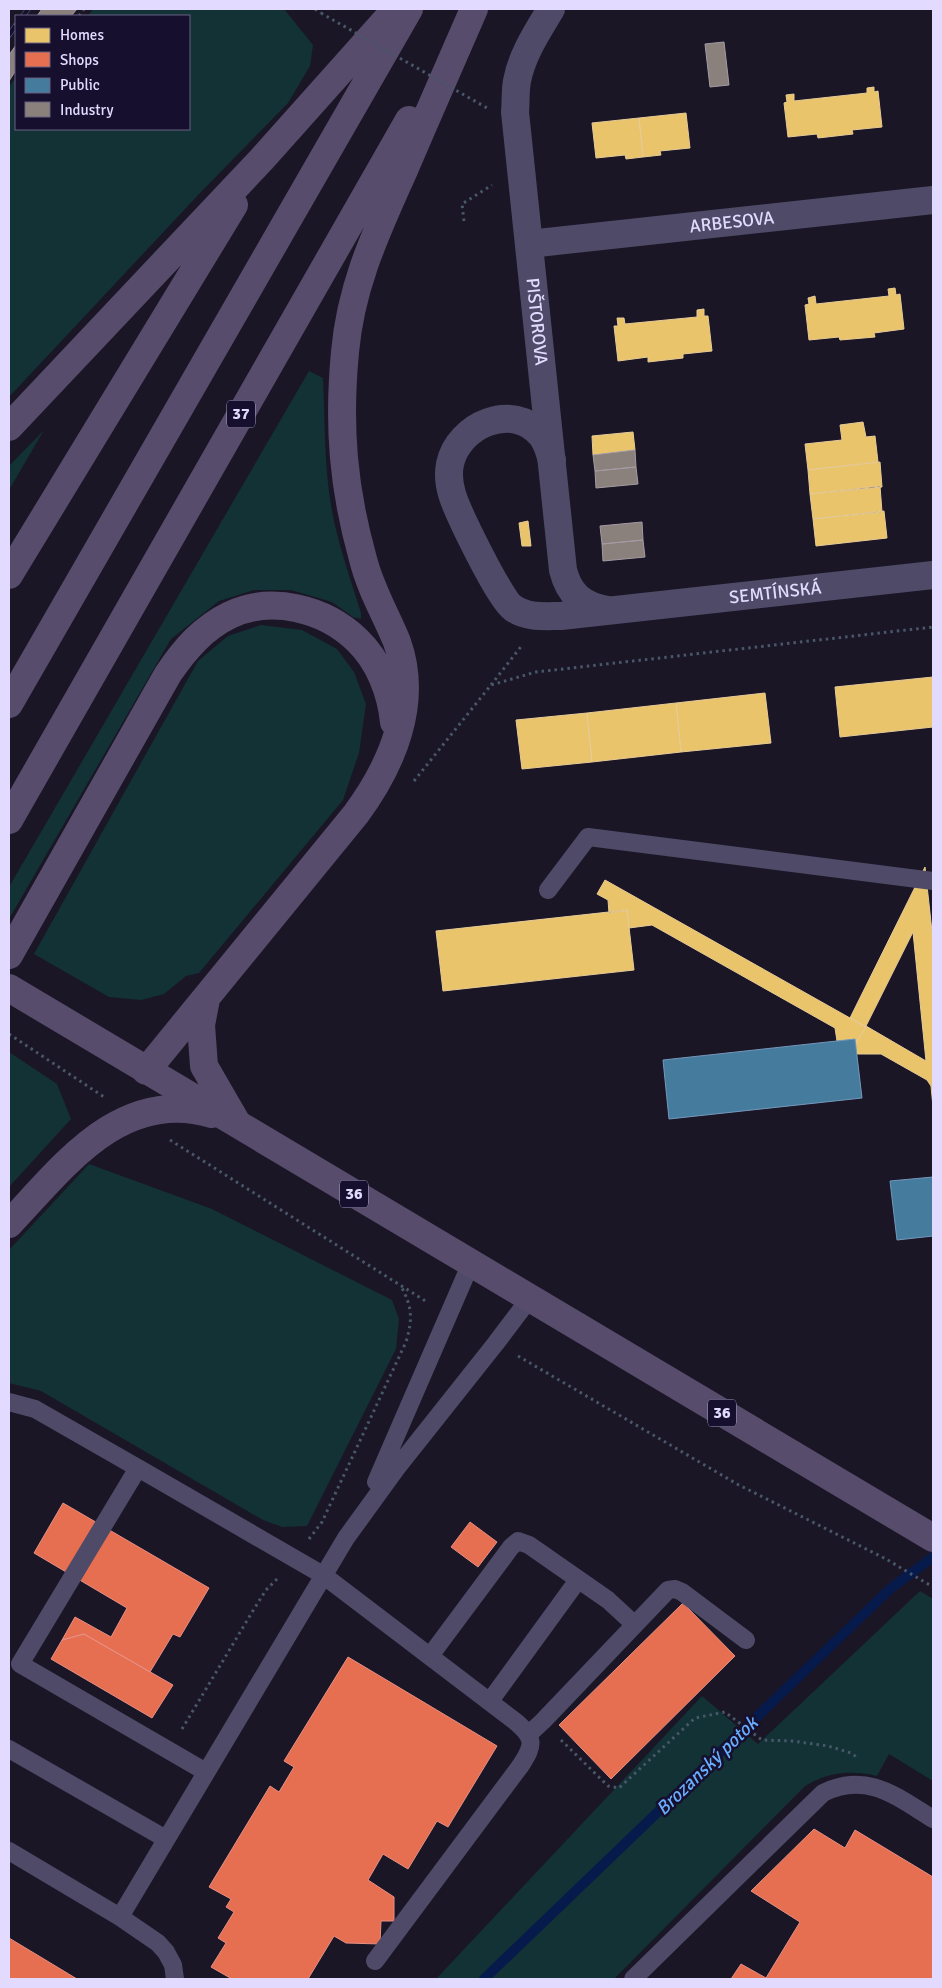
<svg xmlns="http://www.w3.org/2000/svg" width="942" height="1988" font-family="Signika,sans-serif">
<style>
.green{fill:#123236}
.homes{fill:#e9c46a;stroke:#e7cb97;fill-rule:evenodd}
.shops{fill:#e76f51;stroke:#e68f85}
.public{fill:#457b9d;stroke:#7498ba}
.industry{fill:#8a817c;stroke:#a49ca3}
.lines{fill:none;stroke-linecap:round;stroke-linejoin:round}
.stream{stroke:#071a4c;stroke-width:10}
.path{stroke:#485769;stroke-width:3;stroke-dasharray:2.5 4;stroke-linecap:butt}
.lane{stroke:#4e4a67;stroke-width:18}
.street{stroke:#4e4a67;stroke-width:28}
.primary{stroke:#584c6c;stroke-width:28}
.rail-casing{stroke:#485971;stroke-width:5.5}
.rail{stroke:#160f2d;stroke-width:4;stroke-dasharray:11;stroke-linecap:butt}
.path-bridge{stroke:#485769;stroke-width:3;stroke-dasharray:2.5 4;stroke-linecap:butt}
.labels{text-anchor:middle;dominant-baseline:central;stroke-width:5;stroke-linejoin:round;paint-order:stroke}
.shield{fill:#160f2d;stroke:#a59ec0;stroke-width:1}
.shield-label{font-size:16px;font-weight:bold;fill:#e2dbff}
.street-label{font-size:18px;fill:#e2dbff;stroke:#160f2d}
.water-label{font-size:19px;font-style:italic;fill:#69adff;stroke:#160f2d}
</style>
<rect width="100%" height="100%" fill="#1a1626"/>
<path class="green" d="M93 9H284L313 45 310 66 288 103 199 194 9 397V87L16 77V129H189V16H88Z
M309 371 323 378C325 420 324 463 331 505 337 542 350 577 361 613V619L353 617 332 602 291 590H254L219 601 171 639 9 919V887Z
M44 430 9 490V466Z
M261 625 302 630 337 649 354 672 366 704 359 753 343 800 199 973 186 976 164 994 141 1000 109 997 34 954 198 661 228 636Z
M9 1052 57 1084 71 1119 9 1187Z
M89 1164 212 1209 392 1300 399 1319 396 1349 307 1526 282 1527 263 1520 41 1391 9 1383V1250Z
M920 1591 933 1599V1781L889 1754 877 1776C851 1770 828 1772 805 1786L614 1979H436L702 1696 758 1744Z"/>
<path class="homes" d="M874 87V92L878 91 882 127 852 130 853 134 818 138 817 134 788 137 784 103 787 102 786 95 794 94V101L867 93V88Z
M686 113 690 148 660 151 661 155 643 157 639 118Z
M639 118 643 157 626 159 625 155 596 158 592 123Z
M895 288 896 295 900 294 904 329 874 333 875 337 840 340 839 337 809 340 805 305 809 304 808 298 815 296 816 304 889 296 888 289Z
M704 309V316H708L712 351 683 354V358L648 362V357L618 361 614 326H618L617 318H624L625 324 697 317V310Z
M863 422 866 437 875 436 878 462 808 470 805 444 842 440 840 425Z
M633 432 635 450 593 455 592 436Z
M880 462 882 487 810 494 808 470Z
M880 486 882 512 813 519 810 494Z
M884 511 887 538 816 546 813 519Z
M528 521 531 546H522L519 523Z
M933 677V727L840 737 835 687Z
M765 693 771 743 681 752 676 703Z
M676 703 681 752 592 762 587 713Z
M587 713 592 762 522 769 516 720Z
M925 867 933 941V1107L931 1086 927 1080 881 1054H857L856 1043 866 1027 850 1018ZM913 932 926 1061 866 1026Z
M605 880 850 1018 866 1027 856 1043 855 1039 837 1041 835 1028 652 925 629 928 627 910 609 913 608 900 597 894Z
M627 910 634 970 443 991 436 931Z"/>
<path class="shops" d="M63 1503 209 1588 180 1637 173 1634 150 1672 84 1634 62 1640 75 1617 111 1637 127 1608 34 1553Z
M470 1522 497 1542 478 1567 451 1547Z
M683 1603 735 1656 611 1779 559 1725Z
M84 1634 173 1685 152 1718 51 1659 62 1640Z
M348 1657 497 1746 448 1827 437 1821 408 1869 383 1854 368 1880 394 1897V1921H381L380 1944 346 1943 334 1936 308 1979H232L211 1967 226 1943 218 1938 234 1912 226 1907 231 1899 209 1887 270 1786 279 1792 294 1767 284 1761Z
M814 1829 845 1848 855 1830 933 1877V1979H731L741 1964 766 1978 800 1922 751 1891Z
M9 1938 77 1979H9Z"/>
<path class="public" d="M855 1039 862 1098 669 1119 663 1060Z
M933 1177V1236L897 1240 890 1181Z"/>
<path class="industry" d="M42 9H77L71 16H37Z
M724 42 729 85 710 87 705 44Z
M16 45V70L9 81V55Z
M635 450 636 467 595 471 593 455Z
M636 467 638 484 596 488 595 471Z
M642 522 643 540 602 544 600 526Z
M643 540 645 557 603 561 602 544Z"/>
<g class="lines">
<path class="stream" d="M484 1979 890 1589 933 1557"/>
<path class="path" d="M315 9 321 13
M79 16 84 9
M464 221 462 204 492 185
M491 685 523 644
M414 781 491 685 536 672 933 627
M9 1034 104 1097
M170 1140 427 1302
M518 1356 737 1484 886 1559 933 1587
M309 1539 322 1522 406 1342C413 1318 412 1307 401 1286
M182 1729 254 1609 266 1590 279 1577
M561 1740 608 1786 619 1788 695 1718 725 1712 762 1740 792 1741 828 1746 851 1753 858 1758"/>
<path class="lane" d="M548 890 588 837 933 881
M9 1402 35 1409 138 1468
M376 1482 471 1263
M430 1656 511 1547 518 1541 529 1545 608 1600 634 1624
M490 1701 578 1580
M529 1734 543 1721 668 1590 675 1589 682 1592 746 1640
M9 1749 166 1839
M206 1772 20 1664 138 1468 323 1575 516 1722C535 1738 534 1745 521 1765L375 1961
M9 1851 120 1917 158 1943 166 1952 173 1965 175 1979
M120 1917 346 1538 396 1469 496 1343 530 1298
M633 1979 823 1793C867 1771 897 1797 933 1819"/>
<g class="street">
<path id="s1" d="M551 9C538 31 522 54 517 81 515 91 516 102 515 112L563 570C569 594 582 606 608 610"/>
<path id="s2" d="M529 244 933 200"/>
<path id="s3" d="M552 460C549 451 547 442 541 435 513 401 458 425 450 464 448 474 449 484 452 494 457 511 500 600 513 608 527 618 544 616 561 616L933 575"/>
</g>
<path class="primary" d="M9 427 262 159 395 10
M9 575 234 205
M9 704 409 9
M9 820 409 120
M9 955 168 674C185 649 203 628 230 615 272 595 325 609 357 640 379 661 391 692 394 722
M9 988 933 1538
M206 999 201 1025 204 1066 237 1123
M146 1071 356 814C392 765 419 703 397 642 386 615 370 588 363 559 343 488 338 426 345 352 351 284 377 231 404 170 427 116 451 62 474 9
M9 1224C63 1167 121 1087 212 1114"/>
<g class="rail-casing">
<path id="rail" d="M23 16 28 9
M9 35 16 25"/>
</g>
<use href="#rail" class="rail"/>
<path class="path-bridge" d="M321 13 487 108"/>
</g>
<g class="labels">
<g class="shield">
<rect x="227" y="400.5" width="28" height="27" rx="4"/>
<rect x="340" y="1180.5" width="28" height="27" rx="4"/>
<rect x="708" y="1399.5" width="28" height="27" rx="4"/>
</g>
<g class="shield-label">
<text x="241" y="414">37</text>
<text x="354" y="1194">36</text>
<text x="722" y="1413">36</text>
</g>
<g class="street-label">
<text stroke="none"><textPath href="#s2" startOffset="204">ARBESOVA</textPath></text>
<text stroke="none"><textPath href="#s1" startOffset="322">PIŠTOROVA</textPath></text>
<text stroke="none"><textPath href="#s3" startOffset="570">SEMTÍNSKÁ</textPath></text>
</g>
<g class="water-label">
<text transform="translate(707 1766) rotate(-44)">Brozanský potok</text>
</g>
</g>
<rect width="942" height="1988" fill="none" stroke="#e2dbff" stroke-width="20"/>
<rect x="15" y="15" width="175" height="115" fill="#160f2d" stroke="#686181"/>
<rect x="25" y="28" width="25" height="15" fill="#e9c46a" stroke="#686181"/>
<text x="60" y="40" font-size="15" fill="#e2dbff">Homes</text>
<rect x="25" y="52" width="25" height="15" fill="#e76f51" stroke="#686181"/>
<text x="60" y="65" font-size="15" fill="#e2dbff">Shops</text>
<rect x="25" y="78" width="25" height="15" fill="#457b9d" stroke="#686181"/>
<text x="60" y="90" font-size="15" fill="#e2dbff">Public</text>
<rect x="25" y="102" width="25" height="15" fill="#8a817c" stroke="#686181"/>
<text x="60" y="115" font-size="15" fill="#e2dbff">Industry</text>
</svg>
